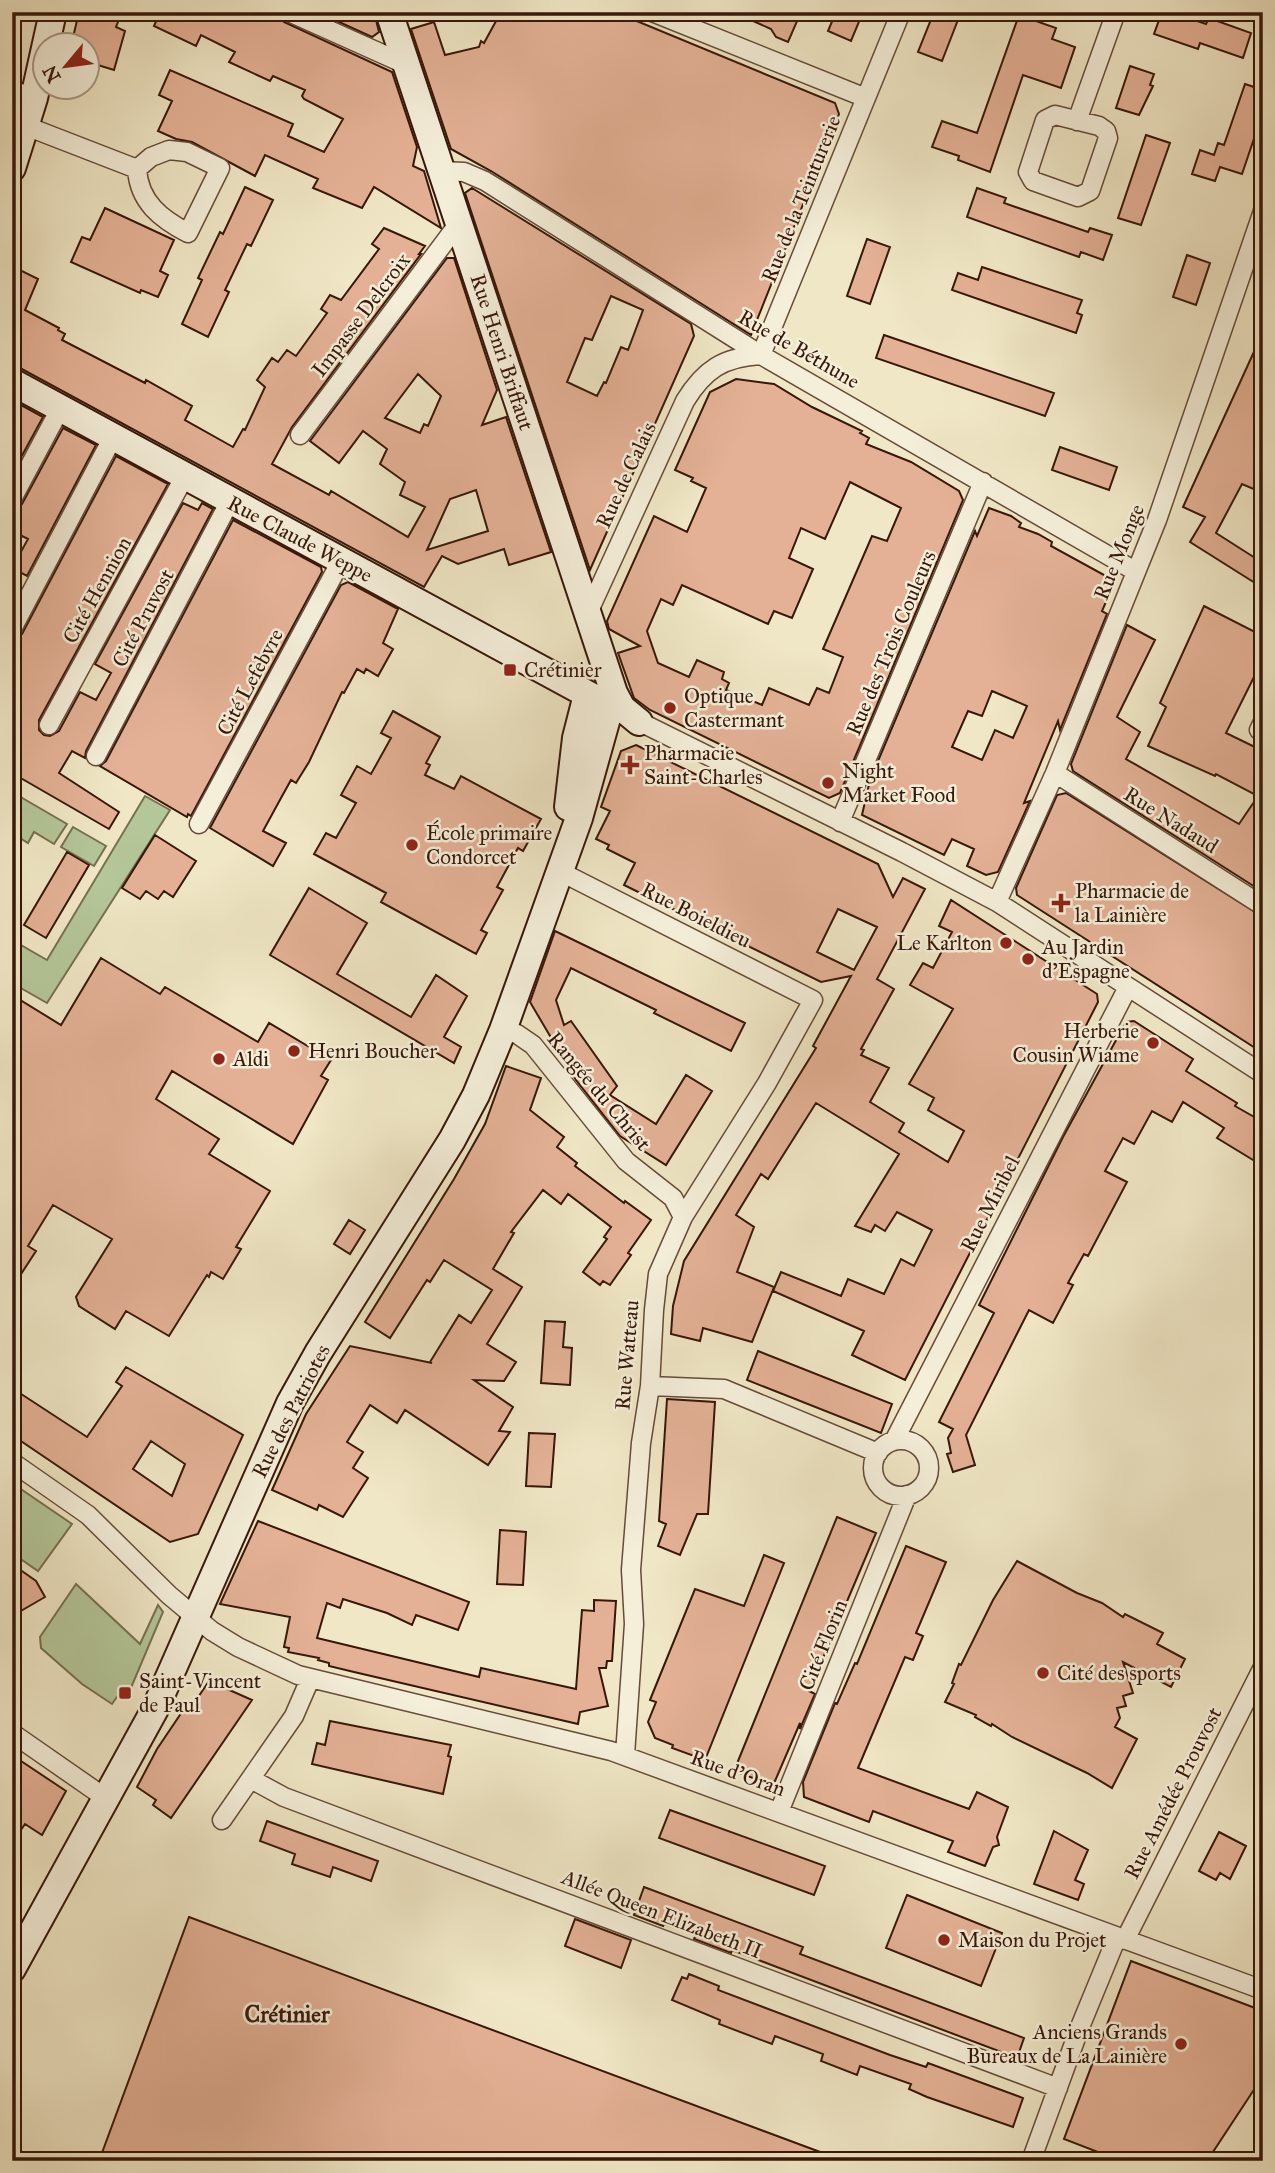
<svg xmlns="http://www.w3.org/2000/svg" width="1275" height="2173" font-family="'IM FELL Great Primer',serif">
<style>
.green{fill:#b4c799;stroke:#766f50;stroke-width:2}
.building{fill:#e4b196;stroke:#371708;stroke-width:2;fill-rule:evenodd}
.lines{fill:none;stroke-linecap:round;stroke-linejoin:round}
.street-casing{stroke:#654b38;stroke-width:21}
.secondary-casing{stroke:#371708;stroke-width:30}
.street{stroke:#f5efda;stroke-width:18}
.secondary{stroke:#f5efda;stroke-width:26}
.poi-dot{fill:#8f2418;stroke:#f5efda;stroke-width:2.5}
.labels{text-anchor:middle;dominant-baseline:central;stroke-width:5;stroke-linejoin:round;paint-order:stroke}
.street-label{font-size:21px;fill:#371708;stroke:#f5efda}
.poi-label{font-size:21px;fill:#371708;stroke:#f5efda;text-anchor:start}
.neighbourhood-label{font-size:23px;font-weight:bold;fill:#371708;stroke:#f5efda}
</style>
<rect width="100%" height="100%" fill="#f0e7c6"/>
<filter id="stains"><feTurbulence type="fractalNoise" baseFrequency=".00286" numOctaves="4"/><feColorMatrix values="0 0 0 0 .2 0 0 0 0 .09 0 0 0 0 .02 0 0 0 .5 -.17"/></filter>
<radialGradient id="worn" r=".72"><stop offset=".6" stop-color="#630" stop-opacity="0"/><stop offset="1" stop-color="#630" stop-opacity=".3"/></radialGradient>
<path class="green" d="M12 792 67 824 54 844 34 832 28 843 12 833Z
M145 796 170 810 47 1003 12 983V940L47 960Z
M73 827 106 846 94 866 61 847Z
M12 1483 72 1524 38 1571 12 1553Z
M76 1584 140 1644 158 1605 163 1612 128 1695 119 1694 112 1704 82 1684 41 1648 40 1637Z"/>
<path class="building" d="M79 12H122L116 27 125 31 114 70 88 62V46H71Z
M160 12H278L284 22 392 72 417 147 413 166 424 171 441 228 374 187 362 208 313 188 318 179 265 155 255 176 192 142 176 139 158 131 172 101 159 95 170 70 293 124 288 136 324 152 343 119 304 99 302 96 305 90 273 76 270 81 229 62 235 52 201 35 196 46 154 26Z
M317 12H374L379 32 372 37Z
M501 12H615L835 103 839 114 751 335 491 171 451 149 411 29 434 22 445 55 479 47 481 41 484 43Z
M733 12H801L788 42 776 37 771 29Z
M836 12H863L851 41 828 31Z
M934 12H961L942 61 918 52Z
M1162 12H1171L1206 24 1209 18 1251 33 1243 58 1200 43 1198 49 1154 34Z
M1019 15 1056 28 1052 39 1075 47 1061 88 1023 75 990 172 958 160 959 156 932 147 942 121 977 133Z
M1130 66 1154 74 1150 85 1153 86 1139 115 1116 108Z
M1245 84 1263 90V112L1242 174 1220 167 1215 181 1192 174 1200 150 1214 155 1218 143 1224 145Z
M1146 135 1170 143 1141 225 1118 218Z
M245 187 273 200 251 246 247 244 225 290 229 292 208 337 182 324 202 280 198 278 220 232 223 234Z
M472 188 691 324 694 336 590 570 465 193ZM611 296 643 310 628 350 621 347 606 383 604 382 597 396 567 382 585 338 592 340Z
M977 188 1006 198 1004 203 1088 232 1090 228 1112 235 1103 260 1081 252 1079 257 967 217Z
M105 208 174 240 160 271 168 275 158 297 141 290 140 293 71 262 82 237 90 240Z
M384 228 425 246 419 254H421L292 427 272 464 329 495 331 491 408 537 425 507 400 495 405 482 380 464 387 449 363 431 339 463 310 441 447 258H454L497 390 482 425 506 417 551 552 509 565 504 549 458 564 442 556 424 587 20 368 12 366V266L38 279 25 310 59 328 58 330 65 334 62 340 145 383 146 380 192 406 185 420 233 447 243 429 245 430 265 387 257 380 272 358 278 362 287 350 296 356 327 313 321 309 330 295 341 300 379 249 372 244ZM418 374 441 396 428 426 424 424 420 433 385 418ZM476 490 488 531 427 550 450 499Z
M867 239 890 247 870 304 847 296Z
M1187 255 1210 263 1196 305 1173 297Z
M982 267 1082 300 1077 313 1082 315 1076 333 952 290 958 273 978 280Z
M1263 332V493L1242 484 1216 533 1263 563V588L1190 542 1205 517 1183 507Z
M884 335 1054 393 1045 416 876 358Z
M736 379 774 384 812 407 862 431 860 433 869 438 866 444 911 462 959 491 963 500 840 793 829 798 650 710 634 698 618 653 640 646 609 629 607 621 654 516 687 532 706 488 691 481 693 478 675 470 710 392ZM850 482 901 508 887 541 872 536 823 649 843 657 829 693 817 688 809 705 769 688 762 705 726 690 729 683 722 679 724 672 697 660 689 677 658 663 647 631 661 599 673 605 682 585 768 624 774 611 792 618 813 569 789 558 801 528 825 539Z
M12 400 43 417 12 474Z
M63 428 96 445 27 576 12 568 28 539 12 531V510L22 504Z
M1060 447 1117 467 1109 490 1052 470Z
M116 456 168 484 39 720V730L44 735 50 736 59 731 80 692 96 700 111 673 95 664 183 503 198 510 202 503 213 509 86 751 85 758 72 751 59 773 119 812 109 829 12 773V641L22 634Z
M989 508 1011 516 1021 523 1019 527 1038 534 1052 542 1051 546 1115 581 1102 611 1107 614 1060 730 1058 721 1024 803 1030 801 998 872 986 875 967 866 974 849 952 839 944 855 862 815 870 780 975 531 977 536ZM992 691 1027 706 1013 738 995 730 982 760 952 747 968 711 982 716Z
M233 520 321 567 322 572 191 816 188 814 187 817 100 766 106 761Z
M348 582 398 609 383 643 393 649 378 676 366 669 364 673 357 669 344 693 342 692 309 762 296 783 291 780 281 798 263 831 286 843 273 866 210 828 341 585Z
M1204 606 1263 636V659L1226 733 1263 751V892L1073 771 1071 764 1127 625 1155 640 1117 717 1140 732 1126 759 1239 824 1258 796 1216 774 1215 776 1148 746 1166 707 1160 703Z
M393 711 440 737 426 763 430 765 425 775 454 789 461 776 541 819 523 851 518 848 497 887 503 890 481 930 487 933 476 954 381 902 386 893 314 854 326 833 336 838 356 803 341 795 357 766 371 774 391 738 381 733Z
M636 745 878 864 893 897 903 878 925 889 877 979 894 989 861 1049 864 1050 861 1055 889 1068 870 1102 904 1123 899 1132 948 1162 964 1131 928 1110 934 1098 909 1084 953 1009 910 985 923 963 933 968 952 932 939 926 951 900 1097 994 1098 1002 905 1380 852 1355 864 1331 773 1291 781 1272 841 1296 848 1279 884 1294 901 1259 914 1266 932 1230 897 1212 885 1231 875 1225 871 1232 855 1226 899 1154 816 1103 768 1179 761 1174 736 1215 754 1227 737 1272 774 1287 752 1342 703 1328 700 1341 671 1334 673 1306 684 1261 816 1048 813 1046 851 976 821 982 624 885 635 863 607 849 609 845 596 839 610 811 601 807 621 751ZM838 909 877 927 854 970 817 952Z
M1066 793 1263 917V1053L1017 895 1016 888 1057 795Z
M155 835 196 861 173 897 164 891 158 899 146 891 140 899 122 888Z
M67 852 89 865 46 938 24 925Z
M309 888 367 923 337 974 411 1017 436 975 467 996 444 1037 461 1047 454 1063 270 955Z
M555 931 745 1023 731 1051 654 1013 656 1010 571 968 556 1000 564 1025 571 1021 617 1086 610 1095 656 1124 686 1075 712 1091 666 1165 620 1136 576 1080 530 1002Z
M101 958 160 994 165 987 258 1042 269 1023 331 1060 321 1076 328 1080 293 1144 172 1071 156 1099 219 1139 209 1154 270 1191 236 1247 241 1249 223 1279 211 1272 209 1277 207 1275 169 1336 126 1311 115 1329 79 1306 76 1297 112 1239 53 1205 28 1246 36 1251 12 1288V995L61 1025Z
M1134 1021 1193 1059 1186 1071 1237 1103 1235 1106 1263 1122V1166L1217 1138 1224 1128 1183 1102 1172 1122 1152 1111 1134 1144 1123 1138 1105 1171 1127 1182 1088 1256 1084 1254 1068 1283 1073 1285 1053 1323 1029 1310 966 1435 975 1465 953 1472 947 1454 951 1453 948 1438 953 1429 939 1422 994 1313 979 1305 1063 1137 1126 1022Z
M506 1066 541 1078 530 1110 564 1137 557 1147 577 1163 575 1166 624 1203 625 1201 651 1220 628 1253 631 1255 610 1285 603 1281 600 1285 583 1272 607 1239 604 1237 611 1227 568 1194 561 1204 543 1190 511 1232 514 1233 493 1269 522 1287 487 1344 516 1362 504 1381 474 1380 513 1407 499 1431 510 1432 488 1465 405 1410 397 1423 370 1405 347 1442 363 1452 353 1468 368 1478 343 1517 319 1505 317 1510 272 1490 306 1414 350 1346 432 1363 430 1362 459 1315 471 1323 492 1290 444 1260 430 1282 427 1280 390 1338 365 1322 454 1179 485 1124Z
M349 1220 365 1230 350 1254 334 1244Z
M545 1321 565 1322 563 1347 572 1348 570 1385 541 1383Z
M758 1351 892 1404 881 1433 747 1380Z
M126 1367 243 1435 198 1534 170 1542 12 1435V1388L87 1437 122 1386 116 1382ZM151 1441 185 1464 172 1496 133 1469Z
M667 1399 715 1402 708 1514H697L680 1555 658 1546 666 1524 659 1521Z
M529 1433 555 1434 551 1487 526 1486Z
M837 1517 876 1533 809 1691 815 1694 800 1729V1723L775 1781 769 1784 734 1771Z
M258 1521 469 1602 458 1630 416 1615 412 1625 387 1613 343 1599 340 1608 327 1603 317 1638 479 1677 481 1668 576 1689 582 1610 594 1611V1600L616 1601 612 1661H607L606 1668H599L608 1706 580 1712 578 1724 354 1672 329 1666V1663L318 1660 319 1658 288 1652 289 1648 284 1647 290 1617 220 1604Z
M500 1530 526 1532 523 1585 497 1584Z
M906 1546 946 1562 916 1633 923 1636 913 1660 905 1657 858 1768 969 1809 977 1792 1008 1807 997 1837 999 1845 993 1847 985 1866 948 1852 953 1841 873 1811 869 1822 804 1797 803 1782 835 1703 837 1704 855 1663 857 1664Z
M764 1555 784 1563 705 1760 672 1748 673 1745 655 1738 648 1722 656 1702 650 1700 695 1589 744 1606Z
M1017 1561 1077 1593 1102 1603 1123 1617 1125 1614 1163 1633 1157 1644 1185 1659 1171 1687 1123 1662 1133 1693 1123 1696 1126 1706 1117 1708 1120 1718 1115 1727 1137 1739 1112 1788 1087 1773 1012 1737 992 1724 991 1726 975 1717 976 1715 945 1702 954 1684 952 1683 959 1664 961 1665 993 1600Z
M12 1564 36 1581 45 1597 12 1616Z
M209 1681 252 1700 171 1818 153 1805 156 1800 137 1787 157 1749 184 1709 188 1712Z
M330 1721 451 1745 448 1756 451 1757 443 1794 312 1764 317 1743 325 1745Z
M12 1755 66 1791 42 1835 25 1824 12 1843Z
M670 1810 825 1866 814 1895 659 1838Z
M267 1821 378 1861 371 1881 333 1867 330 1877 292 1864 295 1854 260 1841Z
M1054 1831 1088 1850 1075 1880 1084 1884 1078 1900 1034 1884Z
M1219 1832 1246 1846 1230 1879 1220 1873 1216 1880 1199 1871Z
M644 1887 803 1947 800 1954 1024 2038 1017 2058 732 1950 731 1953 694 1939 696 1935 664 1924 663 1926 634 1915Z
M907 1895 1002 1933 981 1986 886 1948Z
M189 1917 839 2159V2161H99Z
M575 1919 631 1940 621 1968 565 1946Z
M1131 1961 1263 2011V2076L1207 2161H1121L1064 2139Z
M689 1974 719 1986 718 1990 890 2055 926 2067 928 2063 1023 2098 1013 2127 927 2097 909 2089 911 2084 860 2066 857 2075 821 2061 823 2054 775 2036 772 2044 719 2024 720 2020 672 2000 682 1977 687 1979Z"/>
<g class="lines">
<g class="street-casing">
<path id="street" d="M289 12 407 65
M652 12 866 98
M12 90 34 98
M1055 115 1099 126 1106 131 1108 138 1090 191 1078 197 1033 181 1028 172 1045 120Z
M1077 121 1116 12
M26 126 137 169
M169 150 187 152 220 168 188 233C161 219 139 202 137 169L151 157Z
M441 171 464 172 485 181 761 355 1135 571
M761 355 901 12
M300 435 459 223
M12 499 60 409
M588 613 685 401C704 370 723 357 761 355
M12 629 113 437
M630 717 902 852 997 902 1263 1074
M1263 722 1259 730 1263 732
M49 725 185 476
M96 756 230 501
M1055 773 1263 906
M840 822 983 482
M199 824 341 561
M559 871 813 1000 767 1083 683 1217 658 1274 654 1310 650 1386 641 1443 631 1570 634 1624 625 1755
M997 902 1055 773 1157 520 1263 211
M503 1030 517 1034 533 1045 626 1161 673 1198 683 1217
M650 1386 724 1389 878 1453
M873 1468a28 28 0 1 1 56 0a28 28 0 1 1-56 0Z
M894 1441 1128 987
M12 1462 88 1515 169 1595 212 1631 238 1647 298 1675 611 1751 1263 1990
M12 1733 107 1799
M251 1779 284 1797 1058 2088
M779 1812 907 1495
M222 1820 294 1716 310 1679
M1125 1940 1263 1667
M1031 2161 1080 2027 1117 1937"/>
</g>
<g class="secondary-casing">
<path id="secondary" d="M389 12 614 693 622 708 639 722
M12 168 34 98 53 12
M12 382 611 707
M568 807 576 738 587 695
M12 1969 155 1709 290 1403 318 1353 452 1140 476 1095 503 1030 579 818 614 693"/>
</g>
<use href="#street" class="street"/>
<use href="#secondary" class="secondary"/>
</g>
<g class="poi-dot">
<rect x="503" y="663" width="14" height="14" rx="3.5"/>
<circle cx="670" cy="708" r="7"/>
<path d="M626.5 754.5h7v7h7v7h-7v7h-7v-7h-7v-7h7z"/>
<circle cx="828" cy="783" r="7"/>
<circle cx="412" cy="845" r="7"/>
<path d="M1057.5 892.5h7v7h7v7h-7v7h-7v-7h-7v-7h7z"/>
<circle cx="1006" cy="943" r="7"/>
<circle cx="1028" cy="959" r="7"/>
<circle cx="1153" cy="1043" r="7"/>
<circle cx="294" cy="1051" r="7"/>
<circle cx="219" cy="1059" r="7"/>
<circle cx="1043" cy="1673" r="7"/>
<rect x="118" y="1686" width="14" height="14" rx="3.5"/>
<circle cx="944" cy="1940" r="7"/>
<circle cx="1181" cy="2044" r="7"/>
</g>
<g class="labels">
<g class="street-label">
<text transform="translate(801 199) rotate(-68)">Rue de la Teinturerie</text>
<text transform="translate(361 315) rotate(-53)">Impasse Delcroix</text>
<text transform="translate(799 349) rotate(30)">Rue de Béthune</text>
<text transform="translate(502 352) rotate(72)">Rue Henri Briffaut</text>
<text transform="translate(626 475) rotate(-65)">Rue de Calais</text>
<text transform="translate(300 539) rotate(28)">Rue Claude Weppe</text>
<text transform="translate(1119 552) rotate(-68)">Rue Monge</text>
<text transform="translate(97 590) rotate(-61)">Cité Hennion</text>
<text transform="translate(143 618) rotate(-62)">Cité Pruvost</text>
<text transform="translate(891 643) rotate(-67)">Rue des Trois Couleurs</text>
<text transform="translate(250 682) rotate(-62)">Cité Lefebvre</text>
<text transform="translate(1171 820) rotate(32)">Rue Nadaud</text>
<text transform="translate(696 915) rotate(27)">Rue Boieldieu</text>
<text transform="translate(599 1091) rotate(50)">Rangée du Christ</text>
<text transform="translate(990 1204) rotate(-63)">Rue Miribel</text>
<text transform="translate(627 1355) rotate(-85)">Rue Watteau</text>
<text transform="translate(291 1411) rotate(-63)">Rue des Patriotes</text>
<text transform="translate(823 1645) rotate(-68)">Cité Florin</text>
<text transform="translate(738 1773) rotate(20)">Rue d'Oran</text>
<text transform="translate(1173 1793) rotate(-63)">Rue Amédée Prouvost</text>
<text transform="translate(662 1914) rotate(21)">Allée Queen Elizabeth II</text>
</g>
<g class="poi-label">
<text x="524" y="670">Crétinier</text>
<text x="684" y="696">Optique<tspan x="684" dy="24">Castermant</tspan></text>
<text x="644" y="753">Pharmacie<tspan x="644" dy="24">Saint-Charles</tspan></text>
<text x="842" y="771">Night<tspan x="842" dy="24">Market Food</tspan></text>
<text x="426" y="833">École primaire<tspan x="426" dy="24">Condorcet</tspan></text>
<text x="1075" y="891">Pharmacie de<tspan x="1075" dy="24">la Lainière</tspan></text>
<text x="992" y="943" text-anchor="end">Le Karlton</text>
<text x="1042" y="947">Au Jardin<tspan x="1042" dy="24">d'Espagne</tspan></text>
<text x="1139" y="1031" text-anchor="end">Herberie<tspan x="1139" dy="24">Cousin Wiame</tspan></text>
<text x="308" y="1051">Henri Boucher</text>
<text x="233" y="1059">Aldi</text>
<text x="1057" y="1673">Cité des sports</text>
<text x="139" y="1681">Saint-Vincent<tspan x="139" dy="24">de Paul</tspan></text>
<text x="958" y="1940">Maison du Projet</text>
<text x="1167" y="2032" text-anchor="end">Anciens Grands<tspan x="1167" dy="24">Bureaux de La Lainière</tspan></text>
</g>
<g class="neighbourhood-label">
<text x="287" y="2014">Crétinier</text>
</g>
</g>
<rect width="1275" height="2173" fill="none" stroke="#f0e7c6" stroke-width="42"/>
<rect x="14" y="14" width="1247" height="2145" fill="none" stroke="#371708" stroke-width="3.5"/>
<rect x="21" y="21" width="1233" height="2131" fill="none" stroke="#371708" stroke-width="2"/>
<g transform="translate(66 66) rotate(241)"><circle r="33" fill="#f5efda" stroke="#a99986" stroke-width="2"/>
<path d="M0-5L12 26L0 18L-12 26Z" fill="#8f2418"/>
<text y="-10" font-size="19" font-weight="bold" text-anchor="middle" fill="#371708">N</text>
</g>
<rect width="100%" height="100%" filter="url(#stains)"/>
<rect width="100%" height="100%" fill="url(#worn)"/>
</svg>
